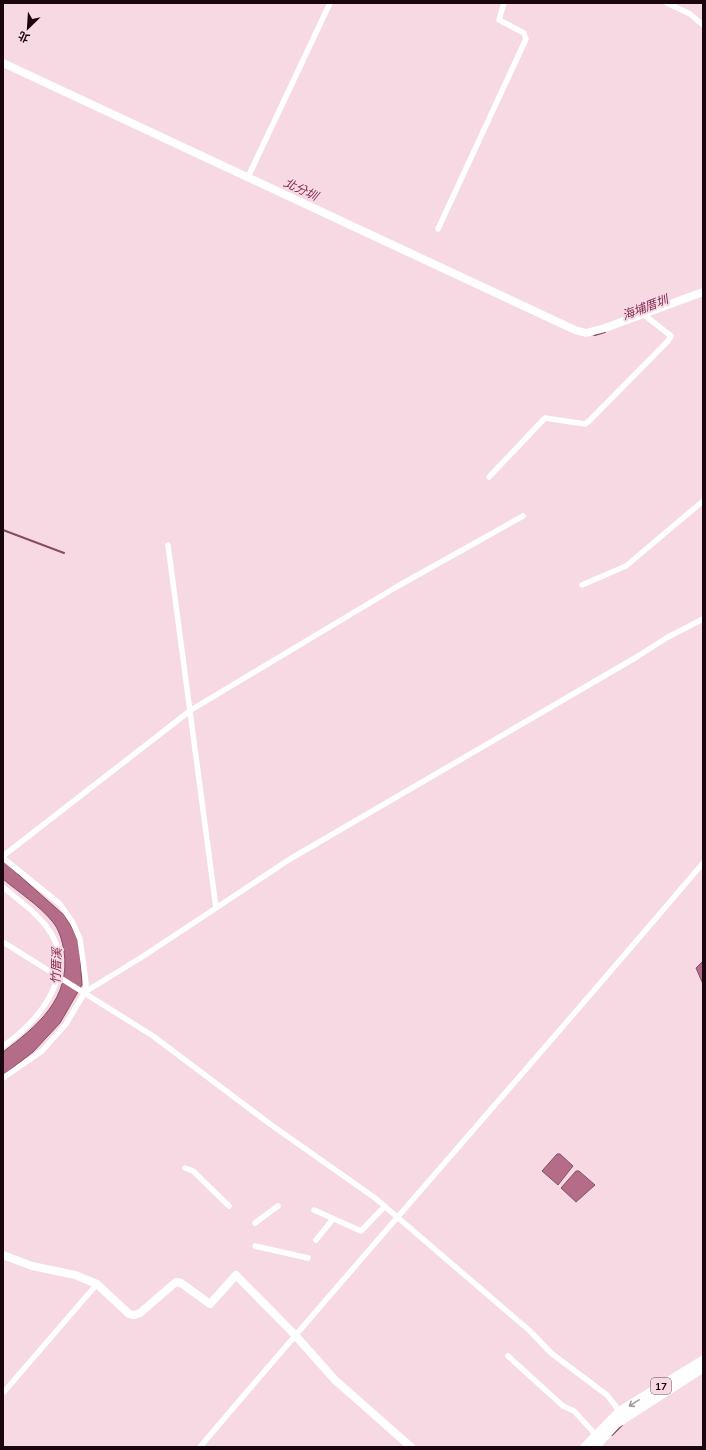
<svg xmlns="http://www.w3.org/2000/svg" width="706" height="1450" font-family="Mulish,'Noto Sans TC',sans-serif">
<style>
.water{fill:#b46c89;stroke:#864d64}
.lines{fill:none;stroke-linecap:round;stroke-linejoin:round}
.stream{stroke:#864d64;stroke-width:2}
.street{stroke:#fff;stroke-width:5.5}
.secondary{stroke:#fff;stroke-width:8}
.primary{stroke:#fff;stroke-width:9}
.oneway{stroke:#a49b9f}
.labels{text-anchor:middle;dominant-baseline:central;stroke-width:4;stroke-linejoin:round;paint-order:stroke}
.shield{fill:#f7d9e3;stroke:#5d454e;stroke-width:1}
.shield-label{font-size:10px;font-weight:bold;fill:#1b050e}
.water-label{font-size:12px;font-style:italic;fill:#812952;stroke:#f7d9e3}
</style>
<rect width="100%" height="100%" fill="#f7d9e3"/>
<path class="water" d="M3 861 65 916 79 940 82 985 60 1023 33 1052 3 1075V1052C37 1026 71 999 64 951 62 940 59 929 52 921 40 906 17 891 3 879Z
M703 961V984L696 968Z
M557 1154H560L573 1166 558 1185 542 1171Z
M576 1171H579L595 1185 576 1202 561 1188Z"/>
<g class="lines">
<path class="stream" d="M592 334 595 335 605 332
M3 530 64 553
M612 1435 622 1425"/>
<path class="street" d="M667 3 690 14 703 25
M248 177 330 3
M438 229 526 39 524 33 499 20 504 3
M489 477 545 418 585 424 589 421 668 341 671 336 643 314
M168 545 216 908
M582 585 626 566 703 501
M3 856 191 710 398 586 523 516
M3 858 60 904 73 923 80 939 86 983 85 992 66 1024 42 1051 3 1078
M3 887C17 899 35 911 46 926 81 970 40 1021 3 1046
M3 942 153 1036 270 1124 375 1198 530 1331 551 1353 607 1395 621 1413
M85 992 142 957 290 859 635 658 668 637 703 619
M185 1168 193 1171 229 1206
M314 1210 361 1231 385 1206
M255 1223 278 1206
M316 1240 333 1219
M255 1246 308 1258
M508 1356 563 1406 574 1411 596 1435
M3 1393 97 1284
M200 1447C366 1251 537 1059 703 863"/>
<path class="secondary" d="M3 63 575 330 586 333 605 328 703 292
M3 1255 32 1266 75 1275 97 1284 129 1314 134 1315 140 1313 176 1282 181 1283 210 1304 236 1275 295 1335 335 1380 411 1447"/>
<path class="primary" d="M585 1447 620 1411 703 1360
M595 1447 616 1424 703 1368"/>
</g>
<defs><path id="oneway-shaft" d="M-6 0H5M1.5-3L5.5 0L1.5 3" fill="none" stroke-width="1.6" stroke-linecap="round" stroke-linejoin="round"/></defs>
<use class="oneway" href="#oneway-shaft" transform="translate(634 1403) rotate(148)"/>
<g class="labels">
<rect class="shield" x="651" y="1378" width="20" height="16" rx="3"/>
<g class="shield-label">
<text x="661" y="1386">17</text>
</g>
<g class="water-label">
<text transform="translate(301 189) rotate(25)">北分圳</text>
<text transform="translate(645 307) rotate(-21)">海埔厝圳</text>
<text transform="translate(56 966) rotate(-88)">竹厝溪</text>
</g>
</g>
<rect width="706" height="1450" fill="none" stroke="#1b050e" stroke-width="8"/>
<g transform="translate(28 28) rotate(205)" stroke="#f7d9e3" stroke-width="3" paint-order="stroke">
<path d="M0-3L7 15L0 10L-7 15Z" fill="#1b050e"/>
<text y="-6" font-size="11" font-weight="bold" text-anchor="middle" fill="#1b050e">北</text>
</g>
</svg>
